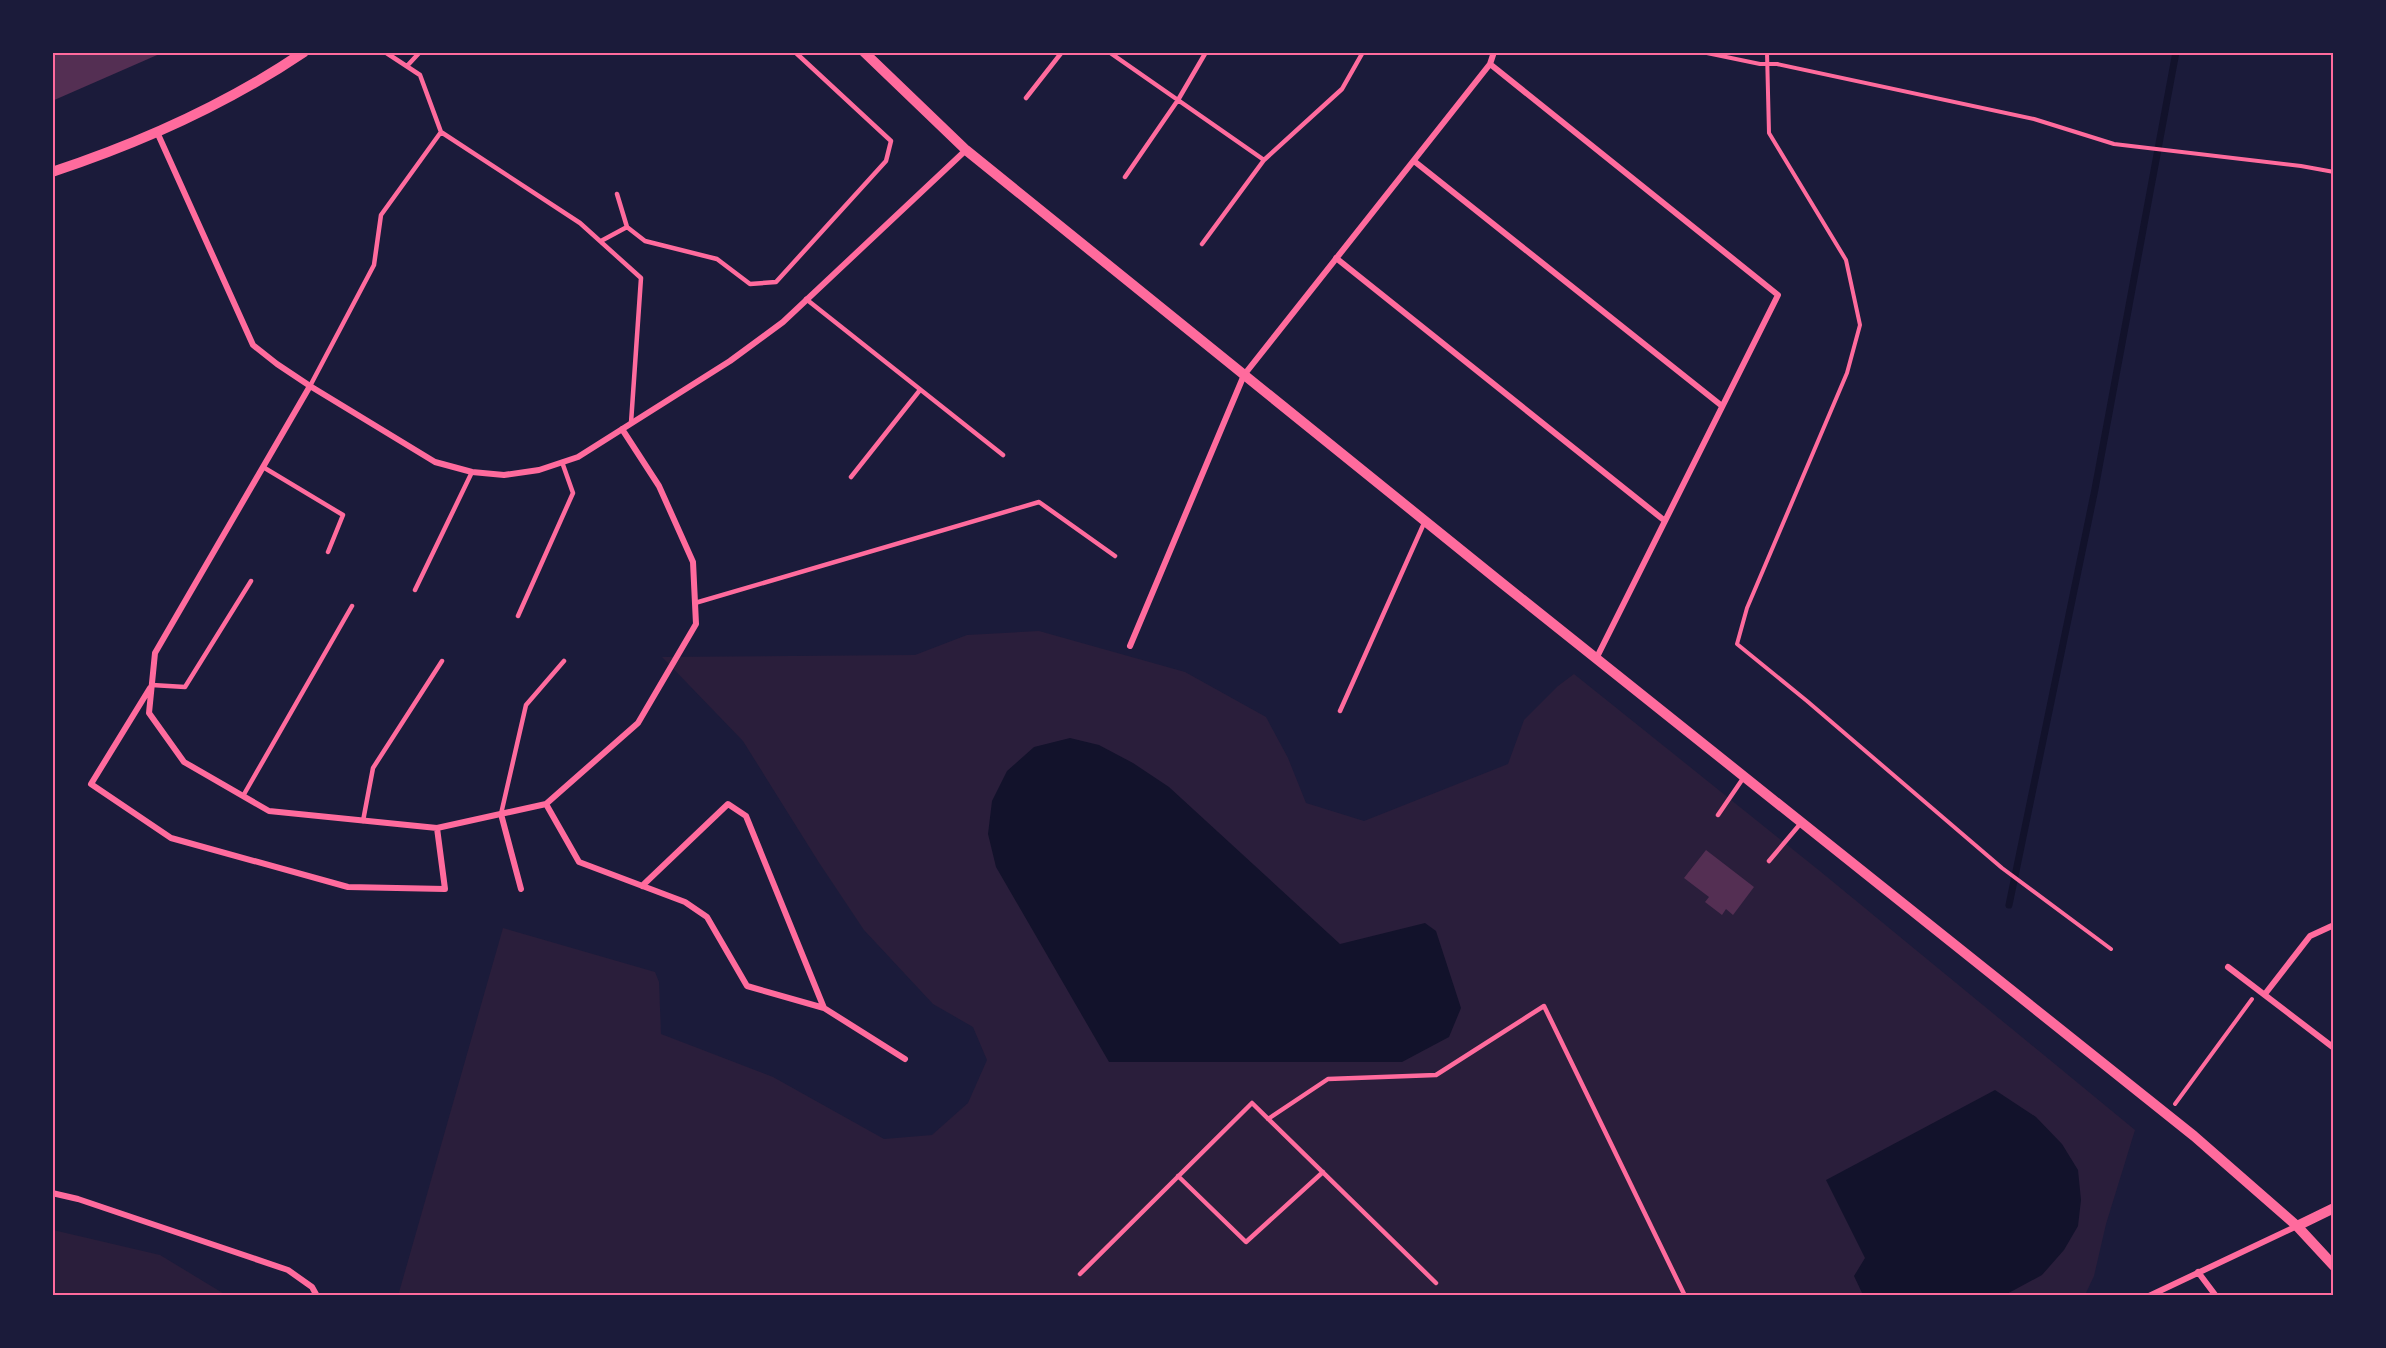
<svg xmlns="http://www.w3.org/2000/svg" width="2386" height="1348" font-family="Manrope,sans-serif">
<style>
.green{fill:#2a1e3b}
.water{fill:#12122b}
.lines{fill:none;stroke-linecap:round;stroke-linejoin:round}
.stream{stroke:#12122b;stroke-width:7}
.building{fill:#542f53}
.path{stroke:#ff6b9d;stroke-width:4}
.service{stroke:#ff6b9d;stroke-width:4.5}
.minor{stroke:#ff6b9d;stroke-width:6}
.tertiary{stroke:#ff6b9d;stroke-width:10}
.neatline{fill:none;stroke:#ff6b9d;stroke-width:2}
</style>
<rect width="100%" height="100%" fill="#1b1b3a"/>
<path class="green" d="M1039 631 1185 672 1266 717 1288 758 1306 803 1364 821 1508 764 1524 720 1558 686 1574 674 1821 872 2135 1130 2106 1224 2094 1276 2085 1295 398 1296 503 928 655 972 659 982 661 1034 773 1077 884 1139 932 1135 968 1103 987 1060 973 1027 933 1004 864 930 818 861 743 741 662 657 915 655 967 635Z
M53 1230 160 1255 226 1295H53Z"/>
<path class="water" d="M1070 738 1099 745 1133 763 1169 787 1340 944 1425 923 1436 931 1461 1008 1449 1037 1402 1062H1109L996 867 988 834 992 801 1007 771 1034 747Z
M1995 1090 2036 1117 2062 1144 2078 1170 2081 1200 2078 1226 2064 1250 2042 1275 2005 1295H1863L1854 1276 1865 1258 1826 1180Z"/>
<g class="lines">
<path class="stream" d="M2009 905 2095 489 2176 52"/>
</g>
<path class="building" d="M52 52H164L52 101Z
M1706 850 1754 887 1733 915 1726 909 1722 915 1705 902 1709 897 1684 878Z"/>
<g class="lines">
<path class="path" d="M1702 52 1760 64H1777L2034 119 2114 144 2301 166 2334 172
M1767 52 1769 133 1846 260 1860 325 1847 373 1747 608 1737 644 1807 701 2002 868 2111 949
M2175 1104 2252 999"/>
<path class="service" d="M385 52 420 75 441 132 580 223 641 278 631 423
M1109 52 1264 160 1202 244
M407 66 420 52
M1026 98 1062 52
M1264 160 1342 89 1363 52
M1125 177 1178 100 1206 52
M617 194 627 227
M601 241 627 227 645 241 717 259 750 284 776 282 886 161 891 141 795 52
M806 299 1003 455
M310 386 374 265 381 215 441 132
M263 467 343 515 328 552
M851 477 920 390
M415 590 472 472
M695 603 1039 502 1115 556
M518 616 573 493 562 462
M152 685 185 687 251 581
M1340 711 1425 521
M243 796 352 606
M501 814 526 705 564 661
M1718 815 1744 777
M363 821 373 768 442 661
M1769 861 1801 823
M1268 1119 1328 1079 1436 1075 1544 1006 1685 1296
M1178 1176 1246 1242 1323 1172
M1080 1274 1252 1103 1436 1283"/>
<path class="minor" d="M1490 64 1778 295 1596 659
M157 132 253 345 277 364 310 386 435 462 472 472 504 475 539 470 578 457 730 361 783 322 966 150
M1414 161 1722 406
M1336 258 1665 521
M310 386 155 653 149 713 184 762 269 811 437 828 546 804 638 723 696 624 693 562 659 486 622 429
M1130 646 1244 375 1490 64 1494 52
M150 688 91 784 171 838 348 887 445 889 437 828
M546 804 579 862 685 902 707 917 747 986 824 1008 905 1059
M501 814 521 889
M642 886 728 804 746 816 824 1008
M2228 967 2334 1048
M2265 994 2310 936 2334 925
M52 1193 78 1199 288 1270 312 1287 317 1296
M2198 1272 2216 1296
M2149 1296 2297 1226"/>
<path class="tertiary" d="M864 52 966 150 1498 580 2194 1136 2297 1226 2334 1266
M52 172C140 143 227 104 304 52
M2297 1226 2334 1208"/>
</g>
<rect width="2386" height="1348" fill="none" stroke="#1b1b3a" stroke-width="108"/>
<rect x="54" y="54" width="2278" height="1240" class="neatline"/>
</svg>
